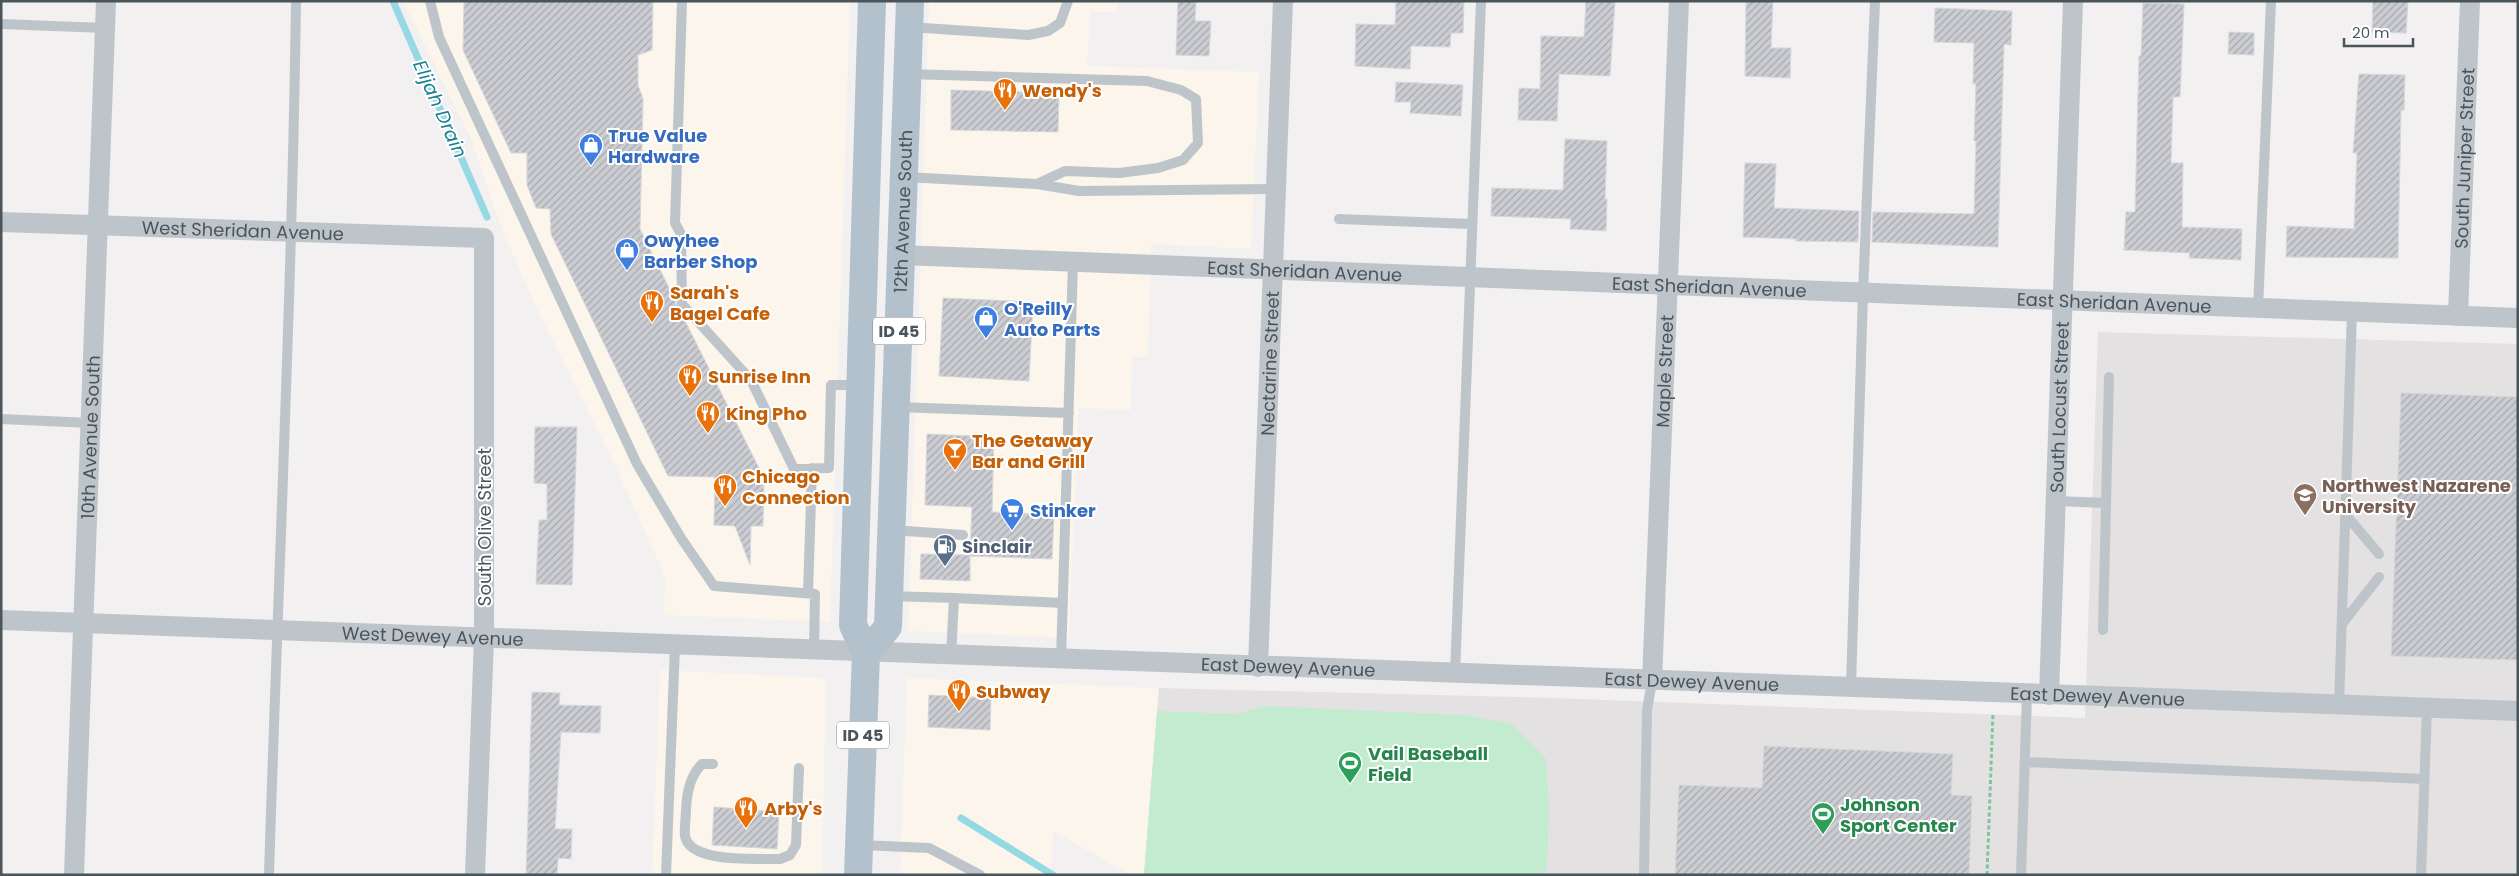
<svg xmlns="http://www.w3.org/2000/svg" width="2519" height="876" font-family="Poppins,sans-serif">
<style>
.commercial{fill:#fbf5eb}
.education{fill:#e3e1e1}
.grass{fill:#c3ebd0}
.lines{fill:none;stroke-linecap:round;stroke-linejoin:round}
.stream{stroke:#94d9e4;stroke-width:7}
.building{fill:url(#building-hatch);stroke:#d4d7db}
.path{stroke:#7ec69d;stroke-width:3;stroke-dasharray:4 2.5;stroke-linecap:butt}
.lane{stroke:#bdc5cb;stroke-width:10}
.street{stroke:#bdc5cb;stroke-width:20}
.primary{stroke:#b2c1cc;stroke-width:28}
.labels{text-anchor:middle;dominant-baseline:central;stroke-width:4;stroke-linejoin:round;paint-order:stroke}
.shield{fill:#fff;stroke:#80878c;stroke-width:1}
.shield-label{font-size:16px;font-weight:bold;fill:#4a545b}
.food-label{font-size:18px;font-weight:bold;fill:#c56008;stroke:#fff;text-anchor:start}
.shop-label{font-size:18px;font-weight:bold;fill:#366cbe;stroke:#fff;text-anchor:start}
.street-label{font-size:18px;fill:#4a545b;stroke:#fff}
.education-label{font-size:18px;font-weight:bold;fill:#785e54;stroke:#fff;text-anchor:start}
.service-label{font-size:18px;font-weight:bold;fill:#4e5e75;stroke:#fff;text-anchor:start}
.leisure-label{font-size:18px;font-weight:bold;fill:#27864d;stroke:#fff;text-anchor:start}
.water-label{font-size:19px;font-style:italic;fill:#198090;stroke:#fff}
</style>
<defs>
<pattern id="building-hatch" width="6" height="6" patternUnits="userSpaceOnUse" patternTransform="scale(1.25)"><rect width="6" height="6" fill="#cbcdd2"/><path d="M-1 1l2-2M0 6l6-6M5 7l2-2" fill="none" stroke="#a7a9ad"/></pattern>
</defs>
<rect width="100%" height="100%" fill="#f2f0f0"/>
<path class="commercial" d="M403 1H850L830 622 664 615 665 579 660 566 615 465 536 307 504 235 470 136Z
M929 1H1118L1117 12H1090L1087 66 1259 72 1251 249 1151 244 1148 357H1132L1131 410 1079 408 1069 638 908 631Z
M660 670 826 678 822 875H652Z
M907 678 1159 688 1144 875H1131L1053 831 1051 875H900Z"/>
<path class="education" d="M2098 332 2518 344V875H1144L1159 688 1552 698 2085 718Z"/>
<path class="grass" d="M1264 706 1463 715 1512 724 1546 759 1549 808 1547 866 1545 875H1144L1157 711 1239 714Z"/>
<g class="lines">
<path class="stream" d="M393 1 487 217
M961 818 1053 875"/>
</g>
<path class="building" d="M464 1H653L652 50 638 55V85L643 99 640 229 675 300 677 308 682 315 764 478 763 526H751L750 565 735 526 714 525 715 477 668 476 551 234 550 209 536 208 527 185V153H511L463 50Z
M1178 1H1196L1195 21H1211L1209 56 1176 55Z
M1396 1H1464L1463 33H1451L1450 47 1411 46 1410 69 1355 66 1356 24 1395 25Z
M1586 1H1615L1610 76 1559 74 1557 121 1518 120 1519 88 1540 89 1541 36 1584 37Z
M1746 1H1773L1771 48H1791L1790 78 1745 76Z
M2373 1H2408L2406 33 2372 32Z
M2143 3 2184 4 2180 97H2173L2171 163H2183L2182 227 2242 229 2241 260 2189 258 2190 253 2124 250 2126 212H2135L2139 56H2141Z
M1935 8 2012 11 2011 45 2004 44 1998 247 1872 242 1873 212 1974 214 1976 141H1974L1976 84H1973L1974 43 1934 42Z
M2229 32 2254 33V55L2228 54Z
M2359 74 2405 75 2404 110H2401L2398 258 2286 257 2287 226 2354 229 2357 153H2353Z
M1396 82 1463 85 1461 116 1410 113 1411 102H1395Z
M951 90 1059 93 1058 132 951 130Z
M1565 139 1607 141 1605 199H1607L1606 231 1570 229 1571 219 1491 216 1492 188 1563 190Z
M1745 163 1776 164 1774 208 1859 211 1858 242 1796 241V239L1743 237Z
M943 298 1033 302 1029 381 939 376Z
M2401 393 2518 397V660L2391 656Z
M535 427H577L572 585 536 584 539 520H547V484L534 483Z
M927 434 994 437 992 512 1054 515 1052 559 970 556V581L920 579 921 554 970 555 972 507 925 505Z
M532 692 560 693 559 705 601 706 600 733 561 732 555 829H572L571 859 558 858 557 875H526Z
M929 695 991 698 990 730 928 727Z
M1764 746 1953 754 1951 795 1972 796 1969 875H1675L1679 785 1762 788Z
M714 807 779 812 777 849 712 845Z"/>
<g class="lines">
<path class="path" d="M1987 875 1993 713"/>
<path class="lane" d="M430 1 439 37 637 464 681 538 714 586 815 594 814 651
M682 1 675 223 681 234 682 304 751 380 794 469 829 468 831 385H858
M1 24 105 28
M909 27 1028 35 1048 31 1060 23 1068 1
M908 74 1147 81 1181 90 1196 99 1198 143 1183 160 1158 168 1119 173 1065 171 1037 184
M905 177 1037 184 1079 191 1276 189
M1339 219 1472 224
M2258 309 2271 1
M896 407 1069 413
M1 419 91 423
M2056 501 2106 503
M2345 514 2379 554
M892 530 963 535
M808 593 812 468
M890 596 954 598
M2342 624 2379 577
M2103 630 2109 377
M951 656 954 598 1063 603
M1061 660 1073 262
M1455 674 1481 1
M1851 687 1863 293 1875 1
M2339 705 2352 312
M2025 762 2424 779
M713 764H702C690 776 687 792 686 809 686 818 684 828 685 836 690 864 758 858 780 859L790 855 796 845 799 768
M860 845 929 848 980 875
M269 875C278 583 292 293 296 1
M666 875 675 646
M1644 875 1647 710 1652 681
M2021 875 2027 694
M2421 875 2427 708"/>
<g class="street">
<path id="s1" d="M1 222 484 238V639L475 875"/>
<path id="s2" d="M901 255 2518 318"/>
<path id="s3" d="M2458 316 2470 1"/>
<path id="s4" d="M1 620 2518 711"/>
<path id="s5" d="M1258 667 1283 1"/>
<path id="s6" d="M1652 681 1679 1"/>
<path id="s7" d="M2049 695 2073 1"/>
<path id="s8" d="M74 875 106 1"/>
</g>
<g class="primary">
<path id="s9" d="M866 653 888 627 910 1"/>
<path d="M858 875 866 653 853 625 872 1"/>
</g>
</g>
<defs>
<g id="restaurant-pin" transform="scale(1.25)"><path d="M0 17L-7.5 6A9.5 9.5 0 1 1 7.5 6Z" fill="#e8710a" stroke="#fff"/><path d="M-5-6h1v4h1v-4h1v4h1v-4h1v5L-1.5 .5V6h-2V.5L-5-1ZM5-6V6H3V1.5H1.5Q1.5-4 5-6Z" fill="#fff"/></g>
<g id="shop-pin" transform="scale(1.25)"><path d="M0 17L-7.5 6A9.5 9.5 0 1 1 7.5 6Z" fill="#3f7fe0" stroke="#fff"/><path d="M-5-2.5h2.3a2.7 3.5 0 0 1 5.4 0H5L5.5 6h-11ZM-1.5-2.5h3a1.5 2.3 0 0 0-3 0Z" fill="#fff"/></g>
<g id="bar-pin" transform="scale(1.25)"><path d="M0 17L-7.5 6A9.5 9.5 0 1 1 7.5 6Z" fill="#e8710a" stroke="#fff"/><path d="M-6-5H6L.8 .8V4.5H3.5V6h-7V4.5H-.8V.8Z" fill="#fff"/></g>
<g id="university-pin" transform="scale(1.25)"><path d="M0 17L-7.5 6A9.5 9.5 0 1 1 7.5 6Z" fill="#8d6e63" stroke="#fff"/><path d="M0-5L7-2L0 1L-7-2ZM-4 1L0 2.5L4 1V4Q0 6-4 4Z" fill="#fff"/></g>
<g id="supermarket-pin" transform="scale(1.25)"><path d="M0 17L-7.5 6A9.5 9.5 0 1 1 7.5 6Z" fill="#3f7fe0" stroke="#fff"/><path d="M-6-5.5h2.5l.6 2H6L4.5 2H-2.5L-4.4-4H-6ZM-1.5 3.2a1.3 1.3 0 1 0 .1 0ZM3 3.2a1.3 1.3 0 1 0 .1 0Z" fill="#fff"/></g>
<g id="fuel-pin" transform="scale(1.25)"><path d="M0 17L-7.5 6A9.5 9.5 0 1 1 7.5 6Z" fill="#5c6f8a" stroke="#fff"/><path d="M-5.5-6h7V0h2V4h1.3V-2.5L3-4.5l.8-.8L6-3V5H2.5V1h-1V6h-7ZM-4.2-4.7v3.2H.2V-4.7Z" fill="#fff"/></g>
<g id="stadium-pin" transform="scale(1.25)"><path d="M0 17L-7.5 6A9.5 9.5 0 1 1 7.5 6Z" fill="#2e9e5b" stroke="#fff"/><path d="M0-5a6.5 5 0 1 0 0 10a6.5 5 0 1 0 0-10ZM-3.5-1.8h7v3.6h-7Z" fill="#fff"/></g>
</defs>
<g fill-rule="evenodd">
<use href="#restaurant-pin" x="1005" y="90"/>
<use href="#shop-pin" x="591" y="145"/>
<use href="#shop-pin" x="627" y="250"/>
<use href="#restaurant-pin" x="652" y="302"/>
<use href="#shop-pin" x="986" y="318"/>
<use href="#restaurant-pin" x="690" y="376"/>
<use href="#restaurant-pin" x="708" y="413"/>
<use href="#bar-pin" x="955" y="450"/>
<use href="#restaurant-pin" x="725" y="486"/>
<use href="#university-pin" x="2305" y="495"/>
<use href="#supermarket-pin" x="1012" y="510"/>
<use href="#fuel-pin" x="945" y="546"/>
<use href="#restaurant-pin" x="959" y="691"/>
<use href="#stadium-pin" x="1350" y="763"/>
<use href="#restaurant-pin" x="746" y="808"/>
<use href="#stadium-pin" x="1823" y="814"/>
</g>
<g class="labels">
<g class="shield">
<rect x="873" y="317.5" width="52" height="27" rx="4"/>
<rect x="837" y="721.5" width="52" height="27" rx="4"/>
</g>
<g class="shield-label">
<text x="899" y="331">ID 45</text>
<text x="863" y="735">ID 45</text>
</g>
<g class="food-label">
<text x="1022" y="90">Wendy's</text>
<text x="670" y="292">Sarah's<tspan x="670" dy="21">Bagel Cafe</tspan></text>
<text x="708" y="376">Sunrise Inn</text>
<text x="726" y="413">King Pho</text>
<text x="972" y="440">The Getaway<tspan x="972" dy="21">Bar and Grill</tspan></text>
<text x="742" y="476">Chicago<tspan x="742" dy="21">Connection</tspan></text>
<text x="976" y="691">Subway</text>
<text x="764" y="808">Arby's</text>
</g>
<g class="shop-label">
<text x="608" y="135">True Value<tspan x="608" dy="21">Hardware</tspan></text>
<text x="644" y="240">Owyhee<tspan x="644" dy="21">Barber Shop</tspan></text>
<text x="1004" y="308">O'Reilly<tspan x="1004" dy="21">Auto Parts</tspan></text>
<text x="1030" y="510">Stinker</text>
</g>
<g class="street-label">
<text stroke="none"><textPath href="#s3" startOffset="158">South Juniper Street</textPath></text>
<text stroke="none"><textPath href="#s9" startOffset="450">12th Avenue South</textPath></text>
<text stroke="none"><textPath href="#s1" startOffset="242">West Sheridan Avenue</textPath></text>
<text stroke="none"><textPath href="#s2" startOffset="404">East Sheridan Avenue</textPath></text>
<text stroke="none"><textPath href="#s2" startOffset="809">East Sheridan Avenue</textPath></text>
<text stroke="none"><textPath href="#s2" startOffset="1214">East Sheridan Avenue</textPath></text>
<text stroke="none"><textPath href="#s5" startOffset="304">Nectarine Street</textPath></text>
<text stroke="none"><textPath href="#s6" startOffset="310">Maple Street</textPath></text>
<text stroke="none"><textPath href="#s7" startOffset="288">South Locust Street</textPath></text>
<text stroke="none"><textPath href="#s8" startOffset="438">10th Avenue South</textPath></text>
<text transform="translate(484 527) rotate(-90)">South Olive Street</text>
<text stroke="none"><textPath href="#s4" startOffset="432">West Dewey Avenue</textPath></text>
<text stroke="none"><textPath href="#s4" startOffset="1288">East Dewey Avenue</textPath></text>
<text stroke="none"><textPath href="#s4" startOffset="1692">East Dewey Avenue</textPath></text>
<text stroke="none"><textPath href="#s4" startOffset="2098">East Dewey Avenue</textPath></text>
</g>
<g class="education-label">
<text x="2322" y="485">Northwest Nazarene<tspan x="2322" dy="21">University</tspan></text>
</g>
<g class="service-label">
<text x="962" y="546">Sinclair</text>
</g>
<g class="leisure-label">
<text x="1368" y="753">Vail Baseball<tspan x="1368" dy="21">Field</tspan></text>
<text x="1840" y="804">Johnson<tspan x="1840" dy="21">Sport Center</tspan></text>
</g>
<g class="water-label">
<text transform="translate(440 109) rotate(66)">Elijah Drain</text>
</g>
</g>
<rect width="2519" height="876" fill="none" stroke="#4a545b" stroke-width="5"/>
<path d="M2344 38v8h69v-8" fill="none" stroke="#4a545b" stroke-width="2.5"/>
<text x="2352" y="38" font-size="15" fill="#4a545b" stroke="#ffffff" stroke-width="4" paint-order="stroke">20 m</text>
</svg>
